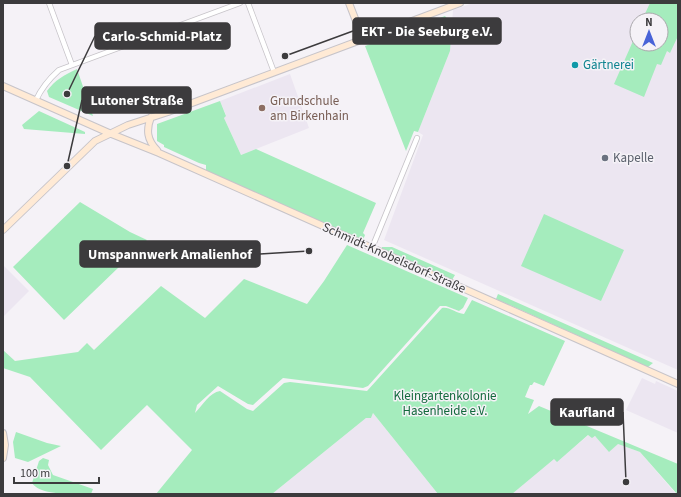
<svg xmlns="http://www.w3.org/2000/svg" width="681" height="497" font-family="'Source Sans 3',sans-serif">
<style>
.built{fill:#ece6f1;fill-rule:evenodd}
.green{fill:#a5ecbd}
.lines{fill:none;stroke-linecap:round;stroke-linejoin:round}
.street-casing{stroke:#c7c4c9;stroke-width:6}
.secondary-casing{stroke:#c7c4c9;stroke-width:8}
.street{stroke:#fff;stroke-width:4.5}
.secondary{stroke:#ffead5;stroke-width:6}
.culture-dot{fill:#0f9aa8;stroke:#f5f2f7;stroke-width:1.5}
.education-dot{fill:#8d6e63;stroke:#f5f2f7;stroke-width:1.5}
.worship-dot{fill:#6b7280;stroke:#f5f2f7;stroke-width:1.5}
.labels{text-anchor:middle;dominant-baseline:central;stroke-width:3;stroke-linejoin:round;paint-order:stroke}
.culture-label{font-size:13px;fill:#0d838f;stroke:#f5f2f7;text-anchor:start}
.education-label{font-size:13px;fill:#785e54;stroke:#f5f2f7;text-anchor:start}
.worship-label{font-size:13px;fill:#5b616d;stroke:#f5f2f7;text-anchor:start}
.street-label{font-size:13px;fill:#3c3b3d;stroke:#f5f2f7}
.park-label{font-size:13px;fill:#12693c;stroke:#f5f2f7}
.leader{fill:none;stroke:#3c3b3d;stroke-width:1.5}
.callout-dot{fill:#3c3b3d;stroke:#f5f2f7;stroke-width:1.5}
.callout{fill:#3c3b3d;stroke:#3c3b3d;stroke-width:1.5}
.callout-label{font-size:14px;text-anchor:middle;font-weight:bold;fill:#fff}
</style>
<rect width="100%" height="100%" fill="#f5f2f7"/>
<path class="built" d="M473 3H678V370L384 240 423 135 418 132 450 51 453 10ZM637 20H661V44H637Z
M290 74 309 128 241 155 224 118 226 115 220 101Z
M3 265 29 291 3 317Z
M642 378 655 384 656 381 678 391 677 393 678 394V433L626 410Z
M373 413 438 494H272L366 418H371Z
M589 435 618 444 640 452 676 494H512L554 458 557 461Z"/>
<path class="green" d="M650 3H678V36L670 53 667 51 661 65 657 64 644 97 614 84 637 32V44H661V20H642Z
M445 16 452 25 450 51 418 132 414 131 406 151 365 46Z
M77 69 93 116 49 97 47 91C55 80 64 75 77 69Z
M220 101 226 116 224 118 241 155 256 149 376 203 363 233 365 235 363 240 206 171V165L199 163 164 147V145L157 141V124Z
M39 111 85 132V134L24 129 22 125Z
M80 202 130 232 147 240 64 320 13 267Z
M544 214 624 250 601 301 521 266Z
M347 245 468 298 463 308 459 311 446 306H440L368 386 363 388 283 378 253 405 248 404 218 386 197 405 195 413C202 406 210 392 220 391L247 409 253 411 284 383 290 382 367 391 442 308C448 306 456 313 464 314L472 300 565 341 544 386 534 382 532 385H530L525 397 534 400 528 414 539 406 678 464 677 494 640 452 618 444 609 452 595 436 592 438 588 435 557 462 554 459 512 494H438L373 413 371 418H366L272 494H156L192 450 147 405 101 450 30 377 3 368V350L15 361 78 352 87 343 94 350 161 286 205 318 244 279 307 304 324 281Z
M382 247H392L455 275 452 280 382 249Z
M498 294 653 363 648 367 496 299Z
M16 432 47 443 61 446 28 462 15 458 13 442Z
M43 458 49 460 48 465 53 475 93 489 91 494C77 494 40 496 32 483L39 461Z"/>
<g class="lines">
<g class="street-casing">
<path id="street" d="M49 3 72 65
M248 3 274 72
M36 100C42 87 49 79 59 70L240 3
M372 248 417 138"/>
</g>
<g class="secondary-casing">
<path id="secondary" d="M349 3 363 39
M3 86 109 133 159 153 678 384
M151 117C146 130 147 140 157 150
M3 230 95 141 128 125 168 112 460 3
M3 433 5 445 3 458"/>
</g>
<use href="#street" class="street"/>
<use href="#secondary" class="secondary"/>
</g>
<circle class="culture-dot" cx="575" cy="65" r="4"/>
<circle class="education-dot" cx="262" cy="108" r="4"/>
<circle class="worship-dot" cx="605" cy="158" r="4"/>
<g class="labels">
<g class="culture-label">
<text x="583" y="65">Gärtnerei</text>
</g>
<g class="education-label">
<text x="270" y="101">Grundschule<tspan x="270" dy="15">am Birkenhain</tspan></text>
</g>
<g class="worship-label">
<text x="613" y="158">Kapelle</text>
</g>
<g class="street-label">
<text transform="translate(394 258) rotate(24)">Schmidt-Knobelsdorf-Straße</text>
</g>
<g class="park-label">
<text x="445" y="396">Kleingartenkolonie<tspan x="445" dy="15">Hasenheide e.V.</tspan></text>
</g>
</g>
<path class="leader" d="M285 56L353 31M67 94L95 36M67 166L82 100M309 251L260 254M626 482L623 412"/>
<g class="callout-dot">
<circle cx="285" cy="56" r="4"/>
<circle cx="67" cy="94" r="4"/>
<circle cx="67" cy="166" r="4"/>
<circle cx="309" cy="251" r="4"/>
<circle cx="626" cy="482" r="4"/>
</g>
<g class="callout">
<rect x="353" y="18" width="148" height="26" rx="4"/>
<rect x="95" y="23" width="135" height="26" rx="4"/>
<rect x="82" y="87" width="109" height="26" rx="4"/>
<rect x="80" y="241" width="180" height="26" rx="4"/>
<rect x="551" y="399" width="72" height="26" rx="4"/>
</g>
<g class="callout-label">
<text x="427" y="36">EKT - Die Seeburg e.V.</text>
<text x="162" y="41">Carlo-Schmid-Platz</text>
<text x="137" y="105">Lutoner Straße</text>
<text x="170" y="259">Umspannwerk Amalienhof</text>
<text x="587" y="417">Kaufland</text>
</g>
<rect width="681" height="497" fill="none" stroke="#3c3b3d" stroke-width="8"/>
<g transform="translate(649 32)"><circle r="19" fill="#f5f2f7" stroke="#aba9ad"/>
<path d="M0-3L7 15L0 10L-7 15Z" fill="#4863d7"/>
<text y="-6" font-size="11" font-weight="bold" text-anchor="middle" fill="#3c3b3d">N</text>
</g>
<path d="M14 477v6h85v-6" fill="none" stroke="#3c3b3d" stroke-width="2"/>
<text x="20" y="477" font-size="12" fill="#3c3b3d" stroke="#f5f2f7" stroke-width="3" paint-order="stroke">100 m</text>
</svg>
